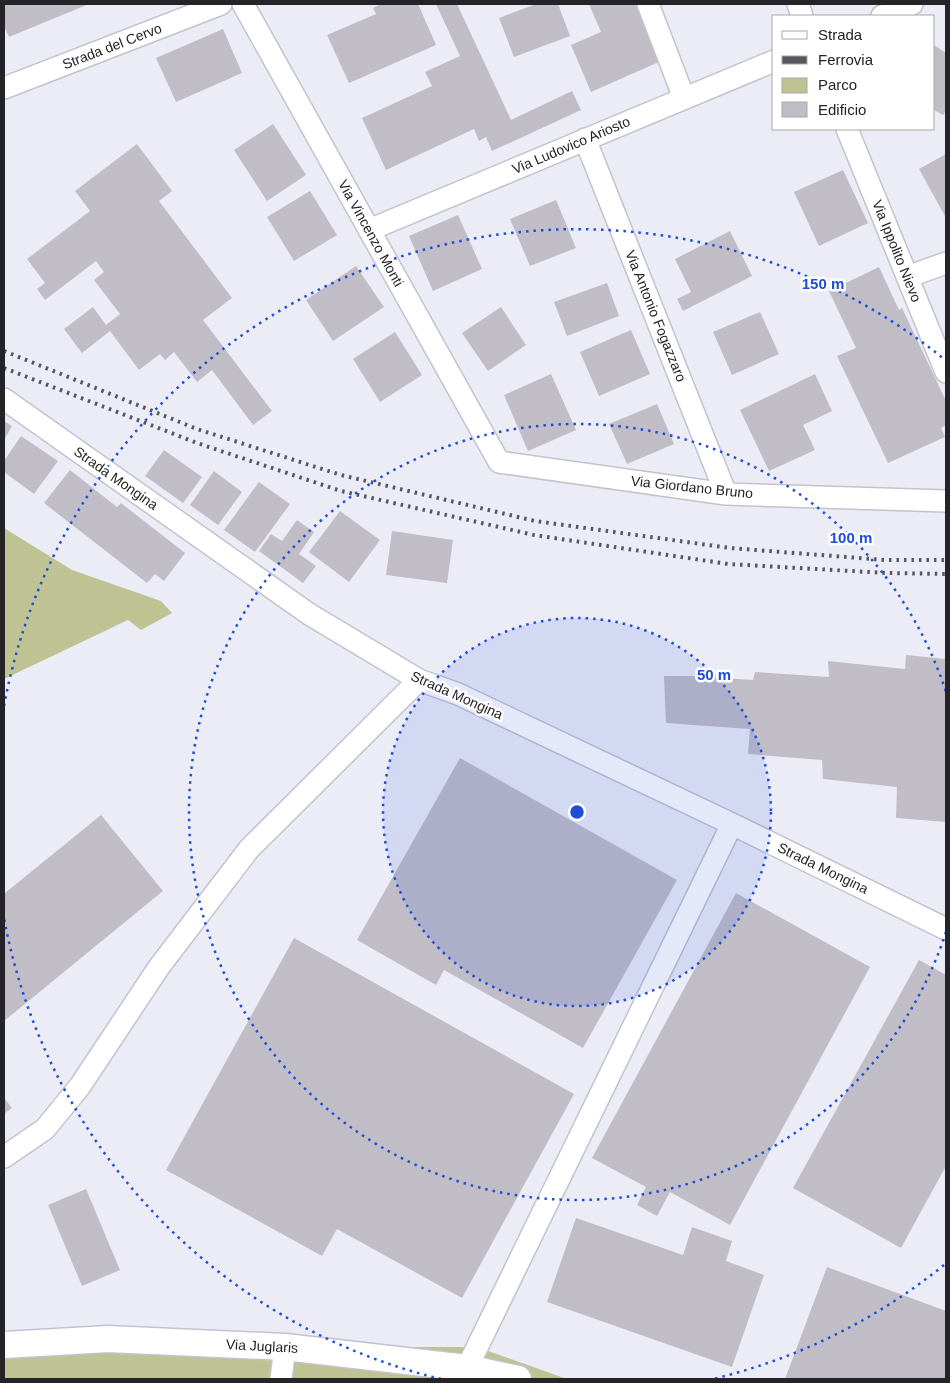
<svg xmlns="http://www.w3.org/2000/svg" width="950" height="1383" font-family="Arial,sans-serif">
<style>
.green{fill:#bfc394}
.building{fill:#c1bdc7}
.lines{fill:none;stroke-linecap:round;stroke-linejoin:round}
.minor-casing{stroke:#c2c3cd;stroke-width:24}
.tertiary-casing{stroke:#c2c3cd;stroke-width:29}
.minor{stroke:#fff;stroke-width:21}
.tertiary{stroke:#fff;stroke-width:26}
.rail{stroke:#56565c;stroke-width:4;stroke-dasharray:2.5 5;stroke-linecap:butt}
.ring{fill:none;stroke:#1d4ed8;stroke-width:2.5;stroke-dasharray:2.5 5}
.labels{text-anchor:middle;dominant-baseline:central;stroke-width:5;stroke-linejoin:round;paint-order:stroke}
.street-label{font-size:14px;fill:#242428;stroke:#fff}
.centre{fill:#1d4ed8;stroke:#fff;stroke-width:2.5}
.ring-label{font-size:15px;text-anchor:middle;font-weight:bold;fill:#1d4ed8;stroke:#fff;stroke-width:5;stroke-linejoin:round;paint-order:stroke}
</style>
<rect width="100%" height="100%" fill="#ececf7"/>
<path class="green" d="M4 528 72 570 161 601 172 613 141 630 128 620 4 679Z
M108 1339 285 1347H477L567 1379H4V1356Z"/>
<path class="building" d="M4 4H89L9 37 4 26Z
M381 4H418L436 45 349 83 327 35 376 14 373 8Z
M436 4H457L511 120 572 91 581 110 492 151 486 137 479 141 474 129 386 170 362 118 432 86 425 72 460 56Z
M536 4H558L570 36 514 57 499 18Z
M589 4H644L668 58 591 92 571 45 601 32Z
M223 29 242 73 176 102 156 58Z
M934 45 946 53V110L943 115 934 110Z
M273 124 306 175 267 201 234 150Z
M137 144 172 191 159 201 232 298 203 320 272 411 253 425 212 370 197 382 174 352 165 360 160 354 139 370 110 331 82 353 64 329 93 307 106 325 120 314 94 280 104 272 96 261 45 300 37 289 45 283 27 259 90 211 75 191Z
M946 154V218L919 169Z
M843 170 868 223 819 246 794 192Z
M310 191 337 235 294 261 267 217Z
M556 200 576 248 530 266 510 219Z
M458 215 482 269 433 291 409 236Z
M730 231 752 276 683 311 677 299 691 292 675 259Z
M356 266 384 307 333 341 306 300Z
M879 267 899 310 902 308 946 401V425L941 428 945 437 888 463 837 356 856 348 829 291Z
M607 283 619 316 567 336 554 302Z
M501 307 526 345 488 371 462 333Z
M760 312 779 354 732 375 713 332Z
M631 330 650 374 599 396 580 352Z
M395 332 422 375 380 402 353 359Z
M551 374 576 430 528 451 504 395Z
M815 374 832 411 803 425 815 450 769 471 740 410Z
M657 404 674 444 627 464 609 424Z
M4 421 12 426 4 440Z
M21 436 58 461 34 494 4 472V461Z
M164 450 202 477 183 503 145 476Z
M70 470 117 507 121 503 185 553 164 581 155 574 147 583 44 503Z
M214 471 242 492 218 525 190 505Z
M259 482 290 504 255 552 224 530Z
M340 511 380 540 349 582 309 552Z
M297 520 314 532 299 554 316 566 303 583 259 551 271 534 282 541Z
M392 531 453 540 447 583 386 575Z
M906 655 946 659V822L896 818 897 787 823 779 822 760 748 754 750 729 666 723 664 676H692L753 680 755 672 829 677 828 661 905 669Z
M460 758 677 880 583 1048 444 970 436 985 357 940Z
M101 815 163 891 4 1021V891L5 893Z
M736 893 870 967 730 1225 670 1192 657 1216 637 1205 646 1187 592 1158Z
M294 938 574 1094 462 1298 337 1229 322 1256 166 1170Z
M919 960 946 975V1166L901 1248 793 1188Z
M4 1098 12 1108 4 1114Z
M86 1189 120 1270 82 1286 48 1205Z
M576 1218 683 1255 692 1227 732 1241 726 1261 764 1275 732 1367 547 1302Z
M827 1267 946 1311V1379H785Z"/>
<g class="lines">
<g class="minor-casing">
<path id="minor" d="M243 4 499 462 726 494 946 501
M648 4 684 98
M798 4 802 16
M882 16 912 4
M4 88 221 4
M847 129 946 372
M585 139 726 494
M369 230 774 61
M907 277 946 263
M4 399 309 614 419 680 458 694 732 824 946 929
M4 1157 45 1129 80 1086 159 967 249 849 419 680
M467 1368 732 824
M281 1379 285 1347"/>
</g>
<g class="tertiary-casing">
<path id="tertiary" d="M4 1345 108 1339 285 1347 467 1368 518 1379"/>
</g>
<use href="#minor" class="minor"/>
<use href="#tertiary" class="tertiary"/>
<path class="rail" d="M4 351 197 429 341 475 535 521 730 548 885 560H946
M4 368 197 443 341 491 534 535 728 564 886 573 946 574"/>
</g>
<circle cx="577" cy="812" r="194" fill="#1d4ed8" fill-opacity=".12"/>
<g class="ring">
<circle cx="577" cy="812" r="194"/>
<path d="M946 932A388 388 0 1 1 946 692"/>
<path d="M944 1265A583 583 0 0 1 713 1379M441 1379A583 583 0 0 1 4 918M4 706A583 583 0 0 1 944 359"/>
</g>
<g class="labels">
<g class="street-label">
<text transform="translate(112 46) rotate(-21)">Strada del Cervo</text>
<text transform="translate(571 145) rotate(-23)">Via Ludovico Ariosto</text>
<text transform="translate(371 233) rotate(61)">Via Vincenzo Monti</text>
<text transform="translate(897 251) rotate(68)">Via Ippolito Nievo</text>
<text transform="translate(656 316) rotate(68)">Via Antonio Fogazzaro</text>
<text transform="translate(116 478) rotate(35)">Strada Mongina</text>
<text transform="translate(692 487) rotate(6)">Via Giordano Bruno</text>
<text transform="translate(457 695) rotate(24)">Strada Mongina</text>
<text transform="translate(823 868) rotate(26)">Strada Mongina</text>
<text transform="translate(262 1346) rotate(3)">Via Juglaris</text>
</g>
</g>
<circle cx="577" cy="812" r="8" class="centre"/>
<g class="ring-label">
<text x="823" y="289">150 m</text>
<text x="851" y="543">100 m</text>
<text x="714" y="680">50 m</text>
</g>
<rect width="950" height="1383" fill="none" stroke="#242428" stroke-width="10"/>
<rect x="772" y="15" width="162" height="115" fill="#ffffff" stroke="#a7a7a9"/>
<rect x="782" y="31" width="25" height="8" fill="#ffffff" stroke="#a7a7a9"/>
<text x="818" y="40" font-size="15" fill="#242428">Strada</text>
<rect x="782" y="56" width="25" height="8" fill="#56565c" stroke="#a7a7a9"/>
<text x="818" y="65" font-size="15" fill="#242428">Ferrovia</text>
<rect x="782" y="78" width="25" height="15" fill="#bfc394" stroke="#a7a7a9"/>
<text x="818" y="90" font-size="15" fill="#242428">Parco</text>
<rect x="782" y="102" width="25" height="15" fill="#c1bdc7" stroke="#a7a7a9"/>
<text x="818" y="115" font-size="15" fill="#242428">Edificio</text>
</svg>
